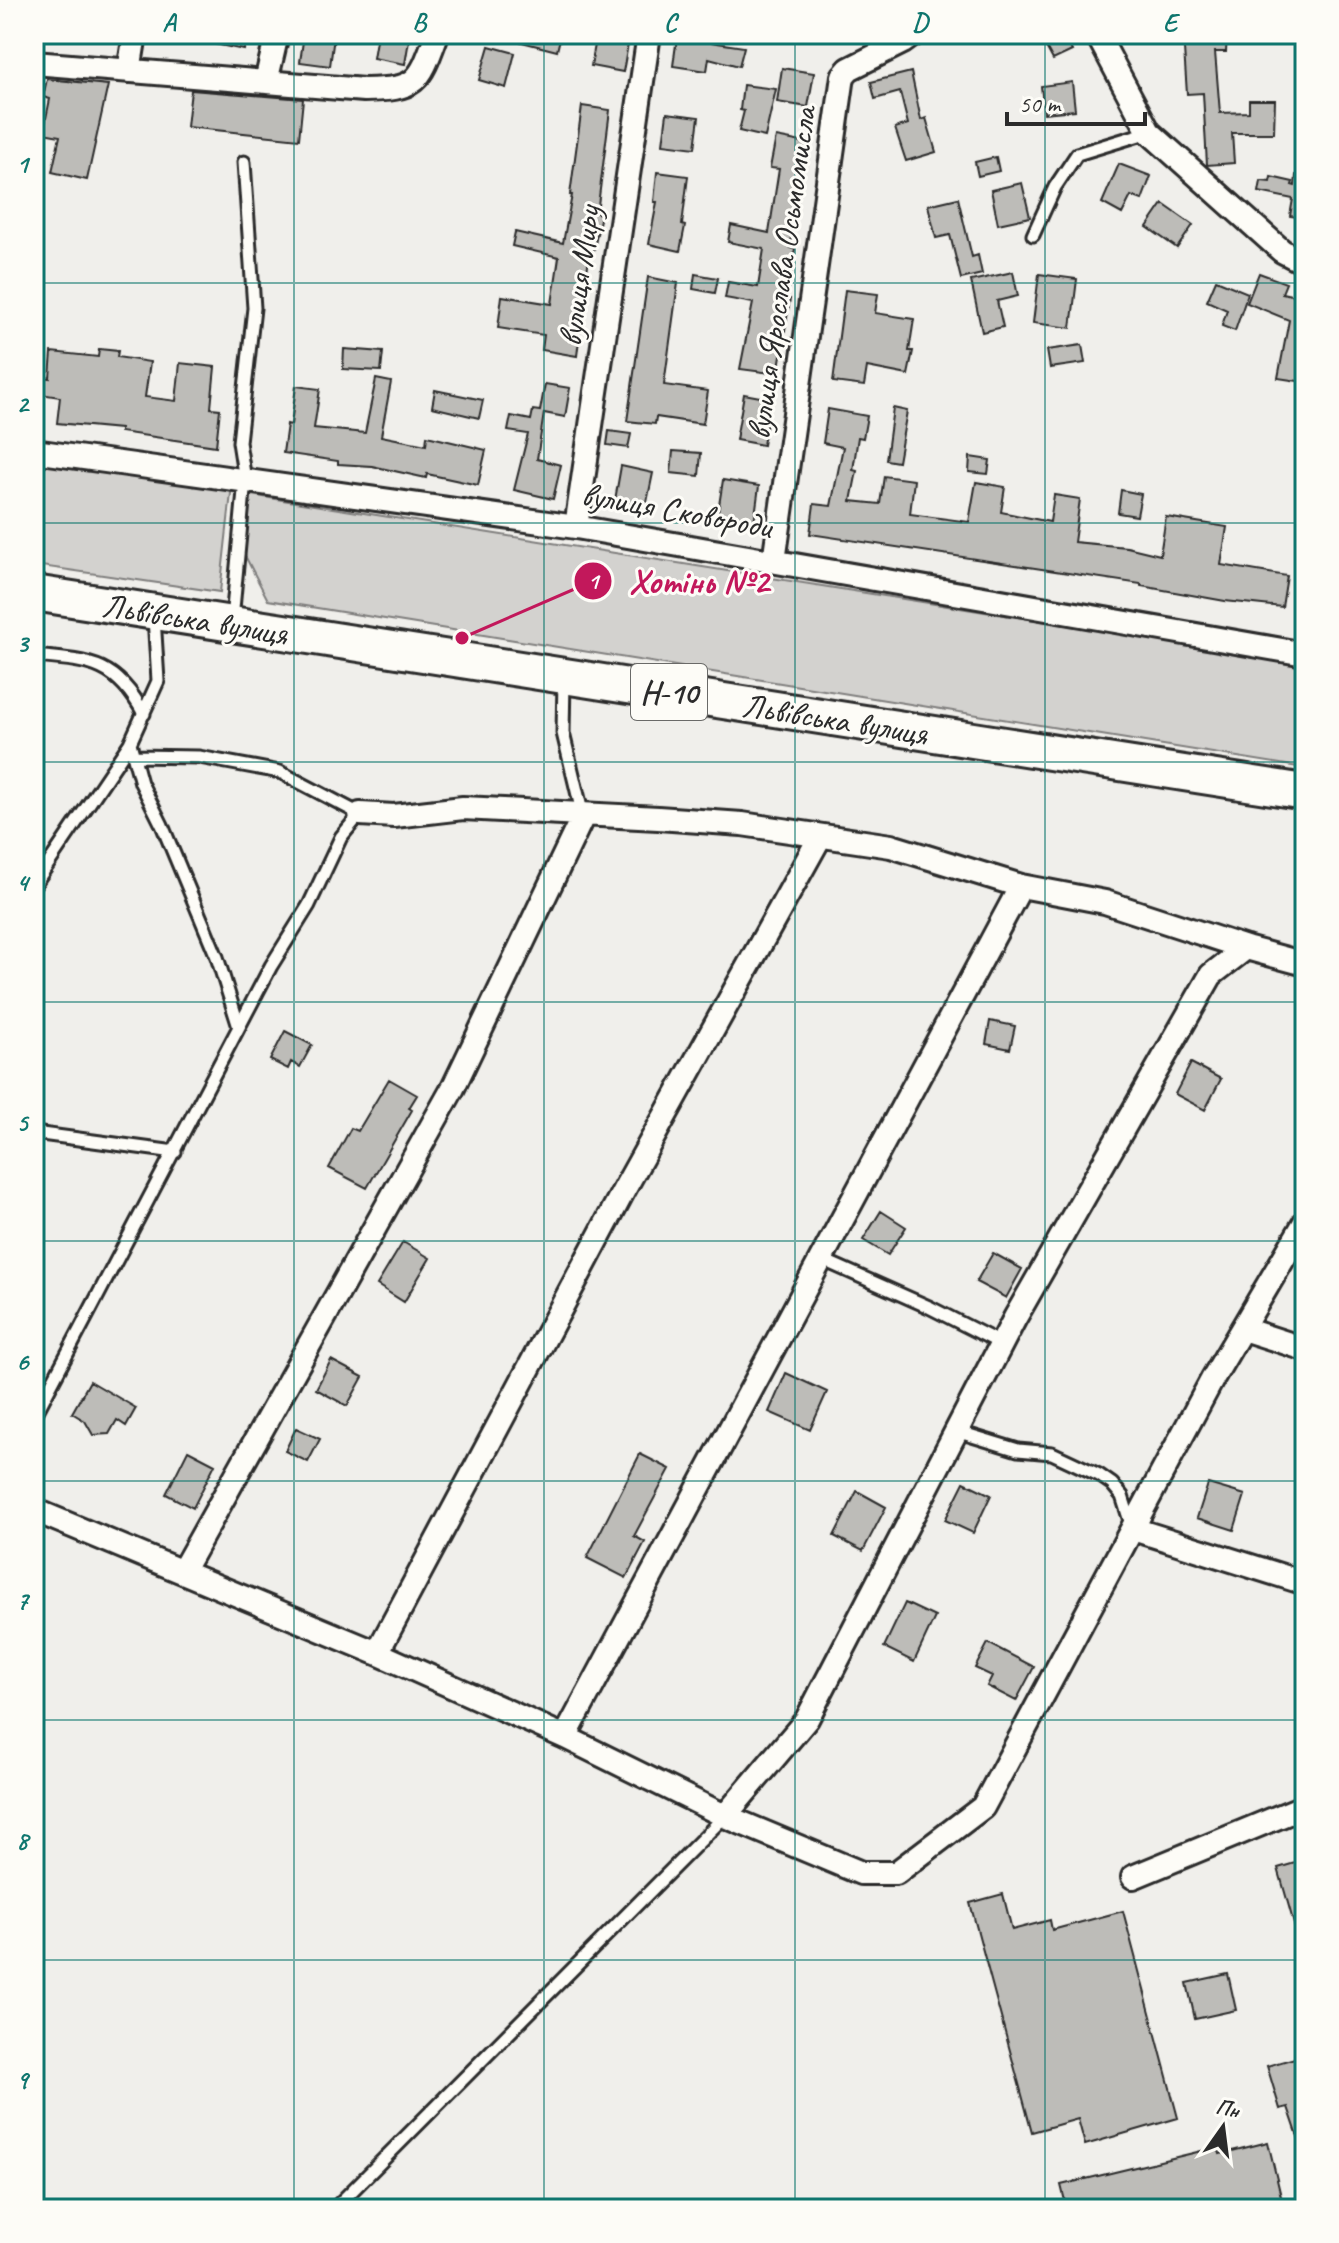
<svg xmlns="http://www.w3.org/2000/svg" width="1339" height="2243" font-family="Caveat,sans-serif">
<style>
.green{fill:#d3d2cf;stroke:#7f7e7d;stroke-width:2}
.building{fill:#bdbcb8;stroke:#2b2b2b;stroke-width:2}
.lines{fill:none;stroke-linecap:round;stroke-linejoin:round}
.service-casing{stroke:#2b2b2b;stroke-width:17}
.minor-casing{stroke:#2b2b2b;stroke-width:28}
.primary-casing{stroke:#2b2b2b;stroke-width:40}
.service{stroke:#fdfcf7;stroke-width:11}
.minor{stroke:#fdfcf7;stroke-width:22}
.primary{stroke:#fdfcf7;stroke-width:34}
.grid{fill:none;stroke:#0f766e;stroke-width:2;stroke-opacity:0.55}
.labels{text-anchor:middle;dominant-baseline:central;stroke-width:6;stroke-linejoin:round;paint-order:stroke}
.shield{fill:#fdfcf7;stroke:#6a6a68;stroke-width:2}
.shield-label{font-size:32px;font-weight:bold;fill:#2b2b2b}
.street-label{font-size:34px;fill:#2b2b2b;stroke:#fdfcf7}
.leader{fill:none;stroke:#c2185b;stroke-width:3}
.callout-dot{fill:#c2185b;stroke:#fdfcf7;stroke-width:3}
.mark-label{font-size:24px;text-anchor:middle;font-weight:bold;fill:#fff}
.callout-label{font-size:36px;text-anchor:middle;font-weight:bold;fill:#c2185b;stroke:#fdfcf7;stroke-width:6;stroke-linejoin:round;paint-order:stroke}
.neatline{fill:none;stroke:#0f766e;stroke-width:3}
.grid-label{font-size:26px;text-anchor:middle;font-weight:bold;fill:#0f766e}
</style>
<rect width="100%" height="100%" fill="#f0efeb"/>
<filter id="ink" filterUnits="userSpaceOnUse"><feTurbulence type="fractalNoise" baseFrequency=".0125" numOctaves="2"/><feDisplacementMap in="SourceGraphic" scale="16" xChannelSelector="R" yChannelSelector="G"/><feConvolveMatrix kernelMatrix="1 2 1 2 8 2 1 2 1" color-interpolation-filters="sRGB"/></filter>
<g filter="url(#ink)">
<path class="green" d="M34 454 232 484 220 592 34 565Z
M251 495 1305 663V768L268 600 243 552Z"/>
<path class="building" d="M201 34H248L244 50 200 41Z
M304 34 334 37 330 66 300 62Z
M377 34H410L405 64 373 58Z
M510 34H561L557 51 510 39Z
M597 34 629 39 623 72 591 66Z
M1183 34H1227L1226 52H1215L1220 113 1249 112V100H1275L1274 133H1232L1234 163 1207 165 1203 93 1187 94Z
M677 37 744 47 739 66 709 58 707 71 673 66Z
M1065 37 1072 51 1053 60 1046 47Z
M489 46 515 53 506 88 479 80Z
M782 68 814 73 808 107 777 102Z
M911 72 921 120 926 118 936 152 906 161 895 128 908 124 900 92 875 99 871 82Z
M47 79 108 85 87 180 52 172 60 136 43 133 50 99 43 97Z
M1072 82 1075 110 1044 113 1041 86Z
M743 85 776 89 765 137 739 131 744 111 740 110Z
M191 90 303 99 299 139 187 127Z
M582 106 610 110 597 213 601 214 594 249 590 248 577 356 542 350 544 335 498 328 502 296 552 304 559 257 512 246 515 232 563 243 572 195H570Z
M667 113 699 117 695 148 663 144Z
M776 137 807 143 790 248 795 249 787 299H790L778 374 740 369 753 303 725 298 728 282 758 287 764 249 728 242 731 225 769 233 779 169 770 168Z
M996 157 999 171 978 176 975 162Z
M1119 164 1151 176 1142 200 1131 196 1122 214 1102 203Z
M657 172 688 176 682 225 685 226 680 251 649 244 657 202H654Z
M1296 175 1305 176V218L1290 216 1293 199 1259 192 1261 181 1270 182 1271 177 1293 182 1292 185 1295 186Z
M1022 183 1030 217 998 224 991 190Z
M958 198 972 257 978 255 982 274 961 279 950 235 936 238 928 205Z
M1163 204 1193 225 1177 248 1147 227Z
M1013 272 1018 296 997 301 1003 327 982 332 971 281Z
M1259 273 1286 283 1282 293 1305 298V382L1278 378 1289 320 1247 303Z
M695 274 718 278 715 293 693 289Z
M1039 274 1077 279 1071 328 1033 323Z
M648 277 678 283 664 385 708 391 703 424 656 417 655 424 627 421Z
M1216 280 1248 293 1235 331 1222 326 1227 310 1207 301Z
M845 290 878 294 875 313 914 319 909 351H913L908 375 867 367 864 386 833 382Z
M1082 345 1085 363 1050 368 1047 350Z
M99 349 118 351 117 357 150 362 145 397 176 401 180 363 215 367 211 408 220 409 216 446 120 432V429L57 423 60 397 34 393V375L50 378 52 352 98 357Z
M344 349 383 352 381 371 343 369Z
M376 379 391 382 381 436 426 445 427 436 486 450 478 485 427 474 426 478 372 466 338 464V461L283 453 287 424 291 425 296 386 320 389 314 428 365 433Z
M545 384 570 388 565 417 544 413 537 459 561 465 553 499 514 490 528 434 508 431 511 416 531 420 533 410 540 411Z
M435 390 483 400 479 418 432 407Z
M744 394 771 399 763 445 736 440Z
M893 408 907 411 898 462 886 460Z
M828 409 867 416 863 438 858 437 853 470 857 471 851 501 880 504 884 476 914 480 910 514 969 522 976 482 1005 487 1001 512 1050 522 1054 495 1080 499 1074 542 1127 547 1160 555 1166 517 1227 527 1221 565 1287 576 1282 607 1225 601 1141 586V584L810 534 814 504 831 506 843 447 823 443Z
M609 431 631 434 628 448 607 445Z
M673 451 701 453 699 476 671 473Z
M970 457 990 460 988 474 969 472Z
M621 466 653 473 646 507 615 500Z
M723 480 759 486 754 523 717 518Z
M1121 490 1141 494 1137 516 1118 513Z
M990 1021 1015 1026 1010 1049 986 1044Z
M285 1031 312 1045 300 1067 291 1062 288 1069 270 1060Z
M1191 1063 1221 1079 1205 1110 1175 1094Z
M389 1079 417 1095 409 1108 412 1110 367 1188 329 1168 351 1128 358 1131Z
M881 1211 906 1227 888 1255 863 1240Z
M403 1242 430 1258 404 1302 377 1285Z
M993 1253 1022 1269 1006 1298 976 1282Z
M331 1360 363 1377 347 1406 316 1389Z
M786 1373 827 1392 810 1430 769 1412Z
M90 1381 136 1408 126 1426 117 1420 109 1434 93 1435 85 1421 72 1413Z
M296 1428 320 1439 308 1462 285 1451Z
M188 1450 215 1464 193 1508 166 1494Z
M640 1454 670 1469 634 1536 645 1542 626 1578 587 1558Z
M964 1482 991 1495 973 1533 945 1520Z
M1208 1484 1245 1495 1234 1530 1197 1518Z
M857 1491 886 1507 863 1551 834 1536Z
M905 1603 935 1617 914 1662 884 1647Z
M988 1643 1034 1667 1016 1701 987 1686 992 1676 975 1668Z
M1305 1860V1948L1301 1949 1278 1868Z
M1003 1894 1012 1930 1050 1920 1052 1930 1123 1911 1178 2118 1085 2145 1078 2119 1032 2132 970 1903Z
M1228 1974 1236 2010 1195 2019 1187 1983Z
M1305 2055V2148H1302L1288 2107 1280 2109 1267 2066Z
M1268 2142 1284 2209H1067L1061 2185 1218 2147 1220 2154Z"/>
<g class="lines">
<g class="service-casing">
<path id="service" d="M1033 235 1055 187 1077 154 1149 132
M154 617 158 681 130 743 141 783 162 825 217 957 239 1027
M232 620 245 480 239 442 254 308 244 162
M34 656C89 661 116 661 144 714
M564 679 563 733 583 816
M34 885 130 743
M34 1133 175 1152
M821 1259 929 1307 1002 1344
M34 1417 271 966 309 905 341 837 360 814 280 772 199 757 134 756
M956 1431 1018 1450 1052 1453 1099 1475 1112 1484 1122 1496 1131 1524
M334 2209 725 1816"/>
</g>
<g class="minor-casing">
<path id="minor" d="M1097 34 1149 132 1282 251 1305 263
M34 63 364 90C418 89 419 83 437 34
M129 71 135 34
M266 82 277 34
M34 451 576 527 1305 654
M576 527 649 34
M774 561 843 76 849 69 903 42 914 34
M360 814 394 816 463 808 658 818 742 824 891 846 1021 886 1105 902 1246 948 1305 964
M1243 1329 1305 1349
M34 1510 377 1653 565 1737 725 1816 861 1873H896L983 1807 1213 1378 1305 1222
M1133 1529 1305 1583
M183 1570 453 1088 583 816
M377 1653 625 1188 820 837
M565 1737 1021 886
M725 1816 807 1719 1015 1318 1211 975 1246 948
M1133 1877 1305 1806"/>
</g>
<g class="primary-casing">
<path id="primary" d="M34 593 1305 792"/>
</g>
<use href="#service" class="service"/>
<use href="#minor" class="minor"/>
<use href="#primary" class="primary"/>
</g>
</g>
<path class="grid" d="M294 34V2209M544 34V2209M795 34V2209M1045 34V2209M34 283H1305M34 523H1305M34 762H1305M34 1002H1305M34 1241H1305M34 1481H1305M34 1720H1305M34 1960H1305"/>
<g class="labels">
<rect class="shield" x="631" y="664" width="76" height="56" rx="6"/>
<g class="shield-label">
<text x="669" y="692">Н-10</text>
</g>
<g class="street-label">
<text transform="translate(781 273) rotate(-82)">вулиця Ярослава Осьмомисла</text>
<text transform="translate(579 276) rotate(-82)">вулиця Миру</text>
<text transform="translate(677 510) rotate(10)">вулиця Сковороди</text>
<text transform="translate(195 619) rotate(9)">Львівська вулиця</text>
<text transform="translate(835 719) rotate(9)">Львівська вулиця</text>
</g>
</g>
<path class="leader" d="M462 638L593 581"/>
<g class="callout-dot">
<circle cx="462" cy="638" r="8"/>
<circle cx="593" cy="581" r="20"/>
</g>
<g class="mark-label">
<text x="593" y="589">1</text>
</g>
<g class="callout-label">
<text x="699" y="593">Хотінь №2</text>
</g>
<rect width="1339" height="2243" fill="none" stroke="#fdfcf7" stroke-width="88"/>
<g transform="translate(1223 2127) rotate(14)" stroke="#fdfcf7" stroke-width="6" paint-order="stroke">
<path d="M0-6L14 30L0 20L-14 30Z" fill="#2b2b2b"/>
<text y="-12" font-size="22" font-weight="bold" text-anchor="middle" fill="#2b2b2b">Пн</text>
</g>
<path d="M1007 112v12h138v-12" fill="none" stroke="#2b2b2b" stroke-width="4"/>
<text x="1019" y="112" font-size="24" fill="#2b2b2b" stroke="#fdfcf7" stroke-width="6" paint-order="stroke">50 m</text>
<rect x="44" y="44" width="1251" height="2155" class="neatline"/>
<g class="grid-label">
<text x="169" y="31">A</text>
<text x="419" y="31">B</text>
<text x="670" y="31">C</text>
<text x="920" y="31">D</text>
<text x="1170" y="31">E</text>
<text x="22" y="173">1</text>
<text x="22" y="412">2</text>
<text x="22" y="652">3</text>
<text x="22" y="891">4</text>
<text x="22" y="1131">5</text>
<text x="22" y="1370">6</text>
<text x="22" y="1609">7</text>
<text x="22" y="1849">8</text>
<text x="22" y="2088">9</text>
</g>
</svg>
